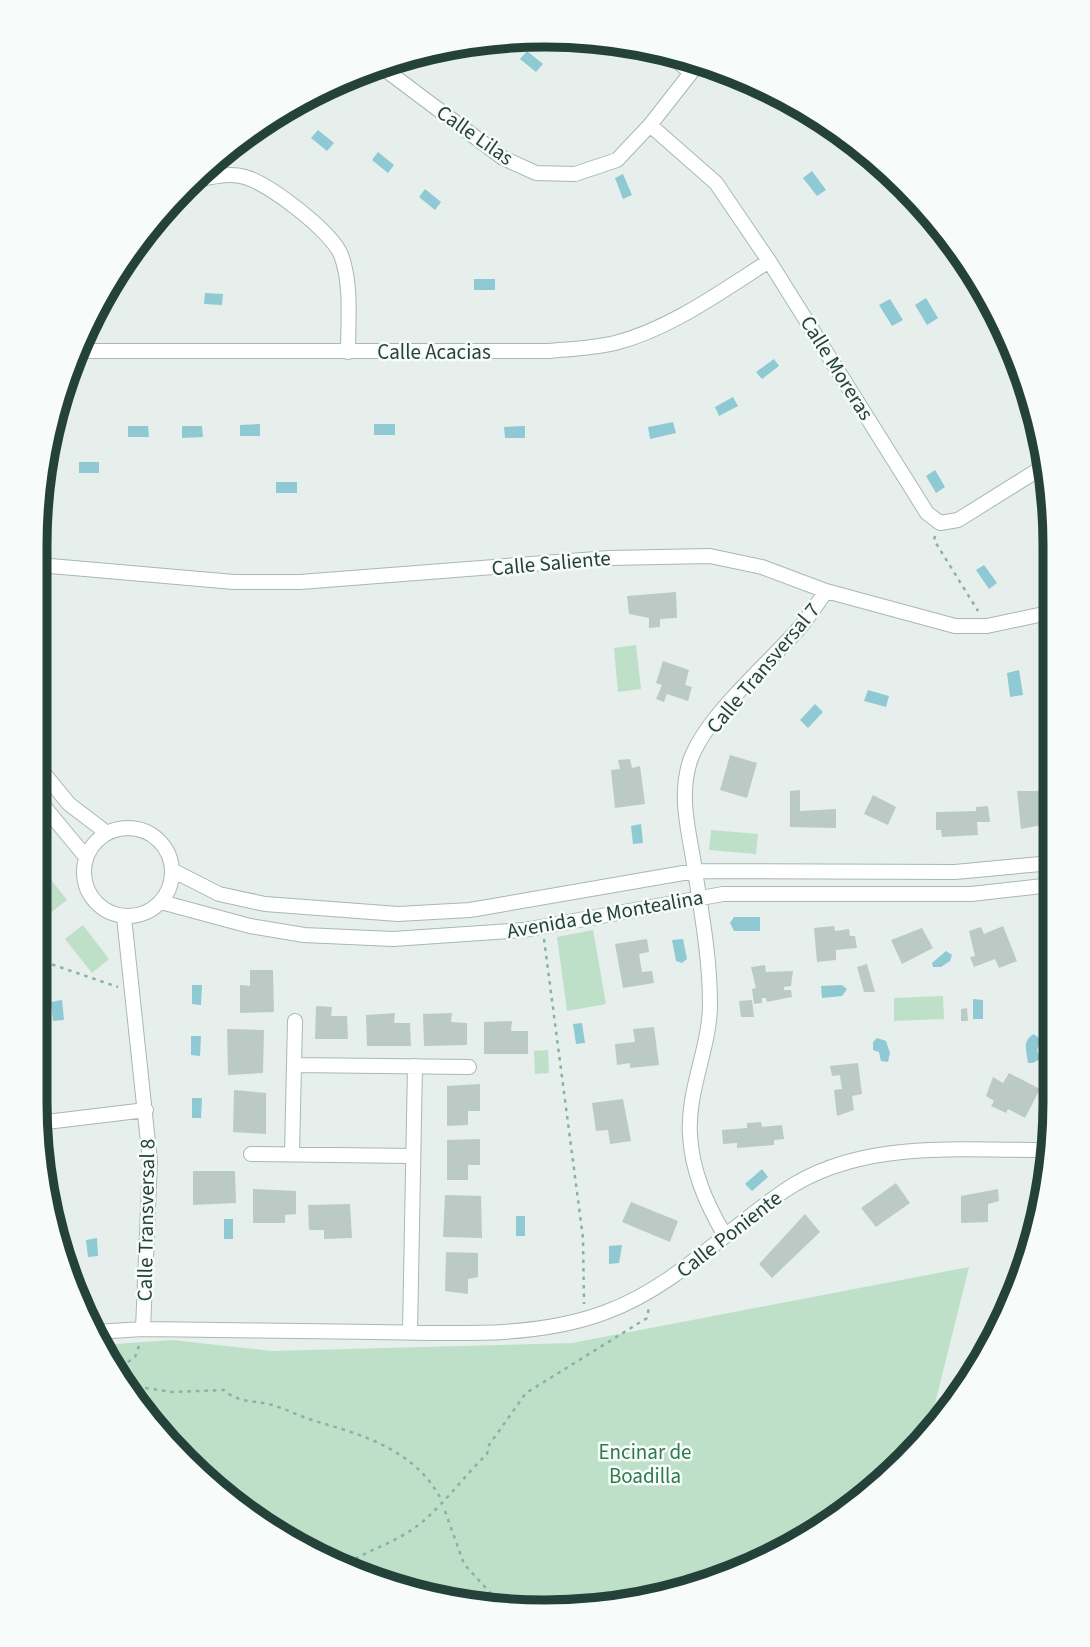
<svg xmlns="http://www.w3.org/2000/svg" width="1090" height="1647" font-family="'Source Sans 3',sans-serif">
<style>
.green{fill:#bfe0c8}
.water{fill:#8ec9d4}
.building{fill:#bbcac4}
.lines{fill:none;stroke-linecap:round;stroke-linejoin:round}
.minor-casing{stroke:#a8b8b2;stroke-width:16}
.path{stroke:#86b3a5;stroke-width:2.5;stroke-dasharray:3.5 5;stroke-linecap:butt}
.minor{stroke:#fff;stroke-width:14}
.labels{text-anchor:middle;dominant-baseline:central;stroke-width:5;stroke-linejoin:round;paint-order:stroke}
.street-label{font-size:21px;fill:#24423a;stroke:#f7fbf9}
.park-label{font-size:21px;fill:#2d7a4b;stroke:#f7fbf9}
.rim{fill:none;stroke:#24423a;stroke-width:9}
</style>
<rect width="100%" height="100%" fill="#e6efeb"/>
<path class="green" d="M636 645 641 689 618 692 614 648Z
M711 830 758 834 756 854 709 850Z
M37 862 67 900 36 924Z
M83 925 109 959 92 973 65 939Z
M593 930 606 1004 567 1011 557 937Z
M943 996 944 1019 894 1021V998Z
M548 1050 549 1073 535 1074 534 1051Z
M969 1267 926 1440 800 1543 677 1595 511 1611 350 1573 234 1506 121 1386 101 1345 172 1340 271 1351 572 1343Z"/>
<path class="water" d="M527 51 543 64 536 72 520 59Z
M318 130 334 143 327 151 311 138Z
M378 152 394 165 388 173 372 160Z
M812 171 826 190 817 196 803 178Z
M623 174 632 195 623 199 615 178Z
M425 189 441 202 435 210 419 197Z
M474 279H495V290H474Z
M205 293 223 294 222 305 204 304Z
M926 298 938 318 927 325 915 305Z
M890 299 903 320 892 326 879 305Z
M774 359 779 366 762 379 756 372Z
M733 397 738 406 719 416 715 407Z
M673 422 676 433 650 439 648 427Z
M260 424V436H240V425Z
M374 424H395V435H374Z
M128 426H148L149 437H128Z
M182 426H202L203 437 182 438Z
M525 426V438H505L504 427Z
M79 462H99V473H79Z
M935 470 945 487 936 493 926 476Z
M276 482H297V493H276Z
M984 565 997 583 989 589 976 570Z
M1019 670 1023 695 1010 697 1007 673Z
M868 690 889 696 886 707 864 701Z
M815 704 823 712 808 728 800 720Z
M641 824 643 843 633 844 631 826Z
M734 917H760V931H734L730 923Z
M683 939 687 959 682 963 676 961 672 940Z
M946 951 952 955 950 961 941 967H933L932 963Z
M192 985H202L201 1005 192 1004Z
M842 985 847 989 842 996 822 998 821 986Z
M973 999 983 1000V1019H973Z
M62 1000 64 1020 53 1021 51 1002Z
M582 1023 585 1043 576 1044 573 1024Z
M1034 1034 1041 1040 1037 1050 1040 1059 1033 1063H1028C1027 1052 1021 1041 1034 1034Z
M191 1036H201L200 1056 191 1055Z
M877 1038 886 1041 890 1053 888 1062 881 1061 879 1052 873 1050V1042Z
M192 1098H202L201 1118H192Z
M762 1169 768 1177 752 1191 745 1184Z
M516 1216H525V1236H516Z
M224 1219H233V1239H224Z
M97 1238 98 1256 88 1257 86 1240Z
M622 1245 619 1263 609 1264V1246Z"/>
<path class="building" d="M676 592 677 618 660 619V627L649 628V618L629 614 627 596Z
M663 661 689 670 685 685 692 687 688 701 667 694 664 702 656 699 662 685 656 683Z
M730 755 757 763 747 798 720 790Z
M630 759 632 768 640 766 645 804 615 808 611 770 620 769 618 760Z
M800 790V811L836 809V828L790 827V791Z
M1017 791H1042L1043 801 1049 800 1052 823 1021 829Z
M873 795 896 807 888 825 864 814Z
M988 806 990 822H977L978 835 942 837 941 830H936V812L976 811V807Z
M834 926 835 931 849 929 850 936H855L857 948 836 950V960L817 962 814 928Z
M1003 926 1017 961 999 968 995 959 974 967 970 957 975 956 969 931 981 927 984 934Z
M922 928 933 948 902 964 891 940Z
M647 939 649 952 639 954 642 972 652 971 654 983 623 988 615 944Z
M867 964 875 992H864L857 967Z
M765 965 766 972 793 971 791 986 784 987V990H791L792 997 767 1002 766 998H762V1003L754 1004 752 989 756 988 751 967Z
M250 970H273L274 1012 240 1013V985L250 986Z
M752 1000 754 1017H741L739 1001Z
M316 1006 332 1007 331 1016H347L348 1039H315Z
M967 1008 968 1021H961V1009Z
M395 1013 394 1023H410L411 1046H367L366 1015Z
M452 1013 451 1022 467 1023V1045L424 1046 423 1014Z
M512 1021 511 1031H528V1054H484V1022Z
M654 1027 659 1065 630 1068V1063L617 1065 615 1044 635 1042 633 1029Z
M227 1029 264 1030 263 1073 228 1075Z
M858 1063 862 1094 852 1096 854 1110 837 1116 834 1090 842 1089 840 1075 832 1076 830 1066Z
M1009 1073 1040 1089 1025 1118 1008 1109 1006 1113 991 1106 994 1101 986 1096 993 1077 1003 1083Z
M480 1084V1111H468V1125L447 1126V1086Z
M234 1090 266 1093V1134L233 1132Z
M623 1099 631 1141 610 1144 608 1130 596 1131 592 1103Z
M761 1122 762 1127 782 1125 784 1139 774 1140V1145L737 1148V1143L723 1144 722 1130 747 1128V1123Z
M480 1139V1165H468V1180H447V1140Z
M193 1171H235L236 1203 193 1205Z
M896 1183 910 1203 876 1227 861 1208Z
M1045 1188 1039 1206 1038 1189Z
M253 1189 296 1191V1214L285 1215V1223H253Z
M998 1189 999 1201 988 1204V1222L961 1223V1196Z
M445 1195 481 1196 482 1238 443 1237Z
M631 1202 678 1221 670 1242 622 1222Z
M350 1204 352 1238 324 1239V1230H309L308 1205Z
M805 1214 820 1232 772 1278 759 1264Z
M446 1252 478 1253V1277L468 1279V1294L445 1291Z"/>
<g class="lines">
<g class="minor-casing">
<path id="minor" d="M667 52 690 72
M379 65 503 158 536 173 575 174 617 160 650 125 701 60
M650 125 716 183 769 261 927 513 940 523 958 520 1046 465
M191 181C209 178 228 172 245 177 270 184 332 232 341 255 352 284 348 321 348 352
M87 350V321
M78 351H549C571 349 594 348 615 343 670 329 722 291 769 261
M39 565 234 582H300L609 558 710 556 762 567 826 591 955 626H987L1053 612
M37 765 69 804 107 833
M37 798 86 857
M84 872a44 44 0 1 1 88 0a44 44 0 1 1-88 0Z
M172 870 219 894 265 904 398 914 470 910 695 871 955 872 1052 863
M161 902 250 926 304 935 393 939 524 930 723 894H971L1052 885
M124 917 150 1161 143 1329
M294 1065 295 1021
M38 1123 146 1110
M251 1154 413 1156
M292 1154 294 1065 469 1067
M724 1234C706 1203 692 1171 690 1135 687 1090 710 1048 710 1004 710 960 702 915 695 871 690 834 678 799 690 761 706 715 769 664 801 626 810 615 818 603 826 591
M95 1332 143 1329C220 1330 298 1331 375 1332 450 1333 535 1339 606 1312 674 1287 724 1232 784 1191 861 1138 962 1151 1051 1150
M410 1332 415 1066"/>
</g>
<path class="path" d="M554 37 571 48 593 39
M935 536 934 540 978 611
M544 939 583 1238 584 1304
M36 959 118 987
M114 1372 135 1357 140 1343
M120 1384 172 1392 224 1390C236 1402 253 1401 269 1404 284 1408 299 1416 315 1421 364 1435 417 1451 442 1501
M445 1511 464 1564 505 1609
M341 1568C364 1551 390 1545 413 1529 441 1509 462 1478 487 1454L489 1445 526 1393 647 1318 649 1307"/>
<use href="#minor" class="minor"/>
</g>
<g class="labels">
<g class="street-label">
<text transform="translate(475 135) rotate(35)">Calle Lilas</text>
<text x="434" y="352">Calle Acacias</text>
<text transform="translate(837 368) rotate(58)">Calle Moreras</text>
<text transform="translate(551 563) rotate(-5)">Calle Saliente</text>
<text transform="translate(763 668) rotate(-50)">Calle Transversal 7</text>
<text transform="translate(605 914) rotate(-10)">Avenida de Montealina</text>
<text transform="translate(146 1220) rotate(-89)">Calle Transversal 8</text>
<text transform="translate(729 1234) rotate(-38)">Calle Poniente</text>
</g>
<g class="park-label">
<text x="645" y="1452">Encinar de<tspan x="645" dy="24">Boadilla</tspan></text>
</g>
</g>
<path d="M0 0H1090V1647H0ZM545 47H545A498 498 0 0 1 1043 545V1102A498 498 0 0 1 545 1600H545A498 498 0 0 1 47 1102V545A498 498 0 0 1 545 47Z" fill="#f7fbf9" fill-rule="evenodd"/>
<path class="rim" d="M545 47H545A498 498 0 0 1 1043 545V1102A498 498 0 0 1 545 1600H545A498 498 0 0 1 47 1102V545A498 498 0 0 1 545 47Z"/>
</svg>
